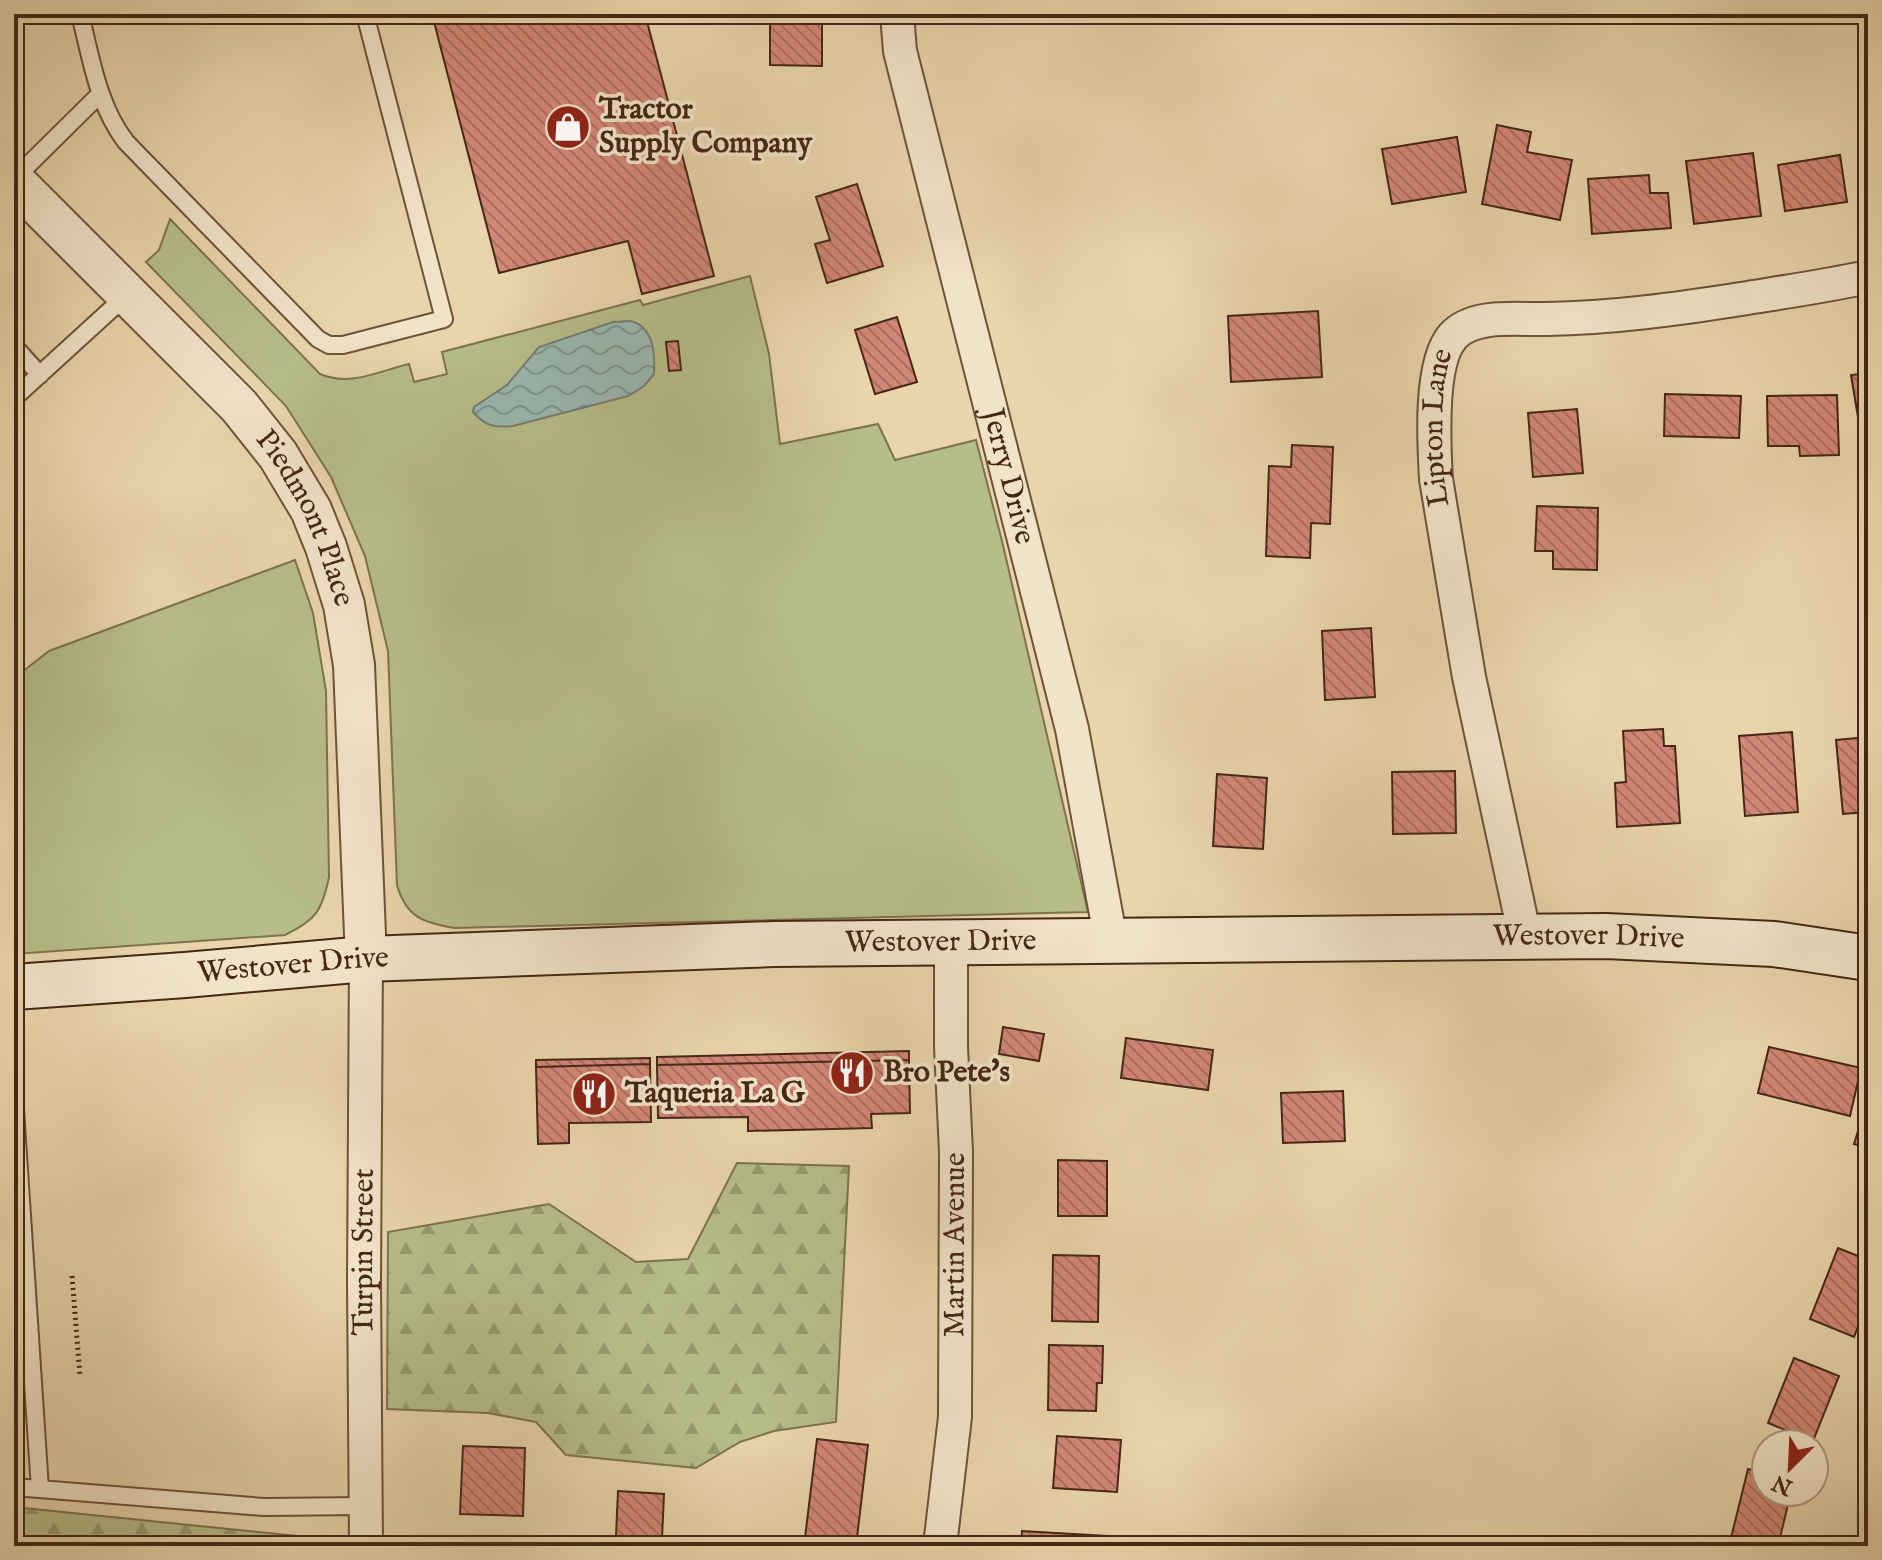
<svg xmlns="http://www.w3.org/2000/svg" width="1882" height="1560" font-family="'IM FELL English',serif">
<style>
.grass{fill:#b6bd89;stroke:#7e724f;stroke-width:2}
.forest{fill:url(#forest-firs);stroke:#7e724f;stroke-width:2}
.water{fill:url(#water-waves);stroke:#777d72;stroke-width:2}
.building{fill:url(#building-back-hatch);stroke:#452715;stroke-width:2}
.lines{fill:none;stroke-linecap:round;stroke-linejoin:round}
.service-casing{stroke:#6e523a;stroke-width:20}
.minor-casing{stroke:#6e523a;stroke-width:36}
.tertiary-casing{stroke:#6e523a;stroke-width:44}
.secondary-casing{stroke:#452715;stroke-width:48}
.path{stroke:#452715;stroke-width:5;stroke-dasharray:2 4;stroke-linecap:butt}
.service{stroke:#f1e3c8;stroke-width:16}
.minor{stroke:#f1e3c8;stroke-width:32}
.tertiary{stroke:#f1e3c8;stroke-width:40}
.secondary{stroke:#f1e3c8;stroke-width:44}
.labels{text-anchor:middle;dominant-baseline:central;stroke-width:7;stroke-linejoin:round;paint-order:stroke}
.poi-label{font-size:30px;font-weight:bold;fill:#452715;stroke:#f1e3c8;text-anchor:start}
.street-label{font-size:30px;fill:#452715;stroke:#f1e3c8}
</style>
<defs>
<pattern id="forest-firs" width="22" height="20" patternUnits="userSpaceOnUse" patternTransform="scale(2)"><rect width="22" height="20" fill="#b6bd89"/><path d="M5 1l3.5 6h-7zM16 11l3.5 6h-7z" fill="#969a6f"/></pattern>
<pattern id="water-waves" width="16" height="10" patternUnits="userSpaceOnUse" patternTransform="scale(2)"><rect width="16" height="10" fill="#99b7b0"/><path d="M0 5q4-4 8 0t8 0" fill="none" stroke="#7f958e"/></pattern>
<pattern id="building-back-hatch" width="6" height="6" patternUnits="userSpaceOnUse" patternTransform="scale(2)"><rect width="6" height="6" fill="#d28676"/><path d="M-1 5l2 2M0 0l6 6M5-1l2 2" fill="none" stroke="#ac6e60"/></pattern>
</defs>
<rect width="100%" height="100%" fill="#e9d4ab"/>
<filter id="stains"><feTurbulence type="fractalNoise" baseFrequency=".0025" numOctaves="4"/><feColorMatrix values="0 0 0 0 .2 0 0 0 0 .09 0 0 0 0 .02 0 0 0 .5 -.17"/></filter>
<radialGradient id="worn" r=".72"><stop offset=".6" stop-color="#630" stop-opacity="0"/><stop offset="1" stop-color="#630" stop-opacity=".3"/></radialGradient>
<path class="grass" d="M170 219 320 374C350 387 379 371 409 364L414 382 447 374 442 352 640 300 643 305 750 276 769 354 780 444 878 424 895 460 976 440 1002 541 1088 912 455 928C423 923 406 917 397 885L388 651 365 556 331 477 286 406 146 262 159 250Z
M295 560 313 613 326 691 329 877C322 911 316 920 285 935L14 954V692L17 676 49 651Z"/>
<path class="forest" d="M737 1163 849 1166 836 1422 774 1431 740 1442 696 1468 566 1455 536 1422 488 1413 387 1409 388 1232 549 1204 636 1262 688 1259Z
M14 1507 326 1539 341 1542V1546H14Z"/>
<path class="water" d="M631 321C654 328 655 353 654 374L644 386 628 396 513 426C495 428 485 426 473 412L474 407 507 385 539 347 613 322Z"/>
<path class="building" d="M432 14H645L714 276 642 294 628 241 499 273Z
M770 14H822V66L770 65Z
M1497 125 1531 132 1527 152 1572 160 1560 220 1482 204Z
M1457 137 1466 192 1392 204 1382 149Z
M1753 153 1761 216 1694 224 1686 161Z
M1840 155 1847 202 1785 211 1778 165Z
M1649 175 1650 193H1668L1671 228 1592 234 1588 179Z
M857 184 883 266 827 283 815 244 830 240 816 197Z
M1318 311 1322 377 1231 382 1228 316Z
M897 317 917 382 875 394 855 330Z
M678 341 681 370 669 371 666 342Z
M1868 373V415L1858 417 1851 375Z
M1665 394 1741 396 1739 438 1664 436Z
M1837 395 1839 455 1800 456 1799 446H1768L1767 396Z
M1577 409 1583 473 1533 477 1528 413Z
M1292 445 1333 447 1330 524 1311 523 1310 558 1266 556 1269 466 1291 467Z
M1537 506 1598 508 1597 570 1553 569V551H1535Z
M1371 628 1375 697 1325 700 1322 631Z
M1663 729 1664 746H1675L1680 823 1617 827 1615 783 1626 782 1623 731Z
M1792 732 1798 812 1745 816 1739 736Z
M1868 737V812L1843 814 1836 740Z
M1455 771 1456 833 1393 834 1392 772Z
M1217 774 1267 778 1263 849 1213 846Z
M1003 1027 1044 1034 1039 1061 999 1054Z
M1126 1038 1213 1050 1208 1090 1121 1078Z
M1769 1047 1861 1068 1850 1116 1758 1093Z
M909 1051V1060L657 1065V1057Z
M650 1058V1064L536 1067V1060Z
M909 1060 910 1113 871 1114 872 1128 748 1131V1117L658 1118 657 1065Z
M650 1064 651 1122 569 1123V1143L538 1144 536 1067Z
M1343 1091 1345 1141 1283 1143 1281 1093Z
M1868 1099V1148L1854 1144Z
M1058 1160 1107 1161V1216H1058Z
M1838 1248 1868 1260V1301L1854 1337 1810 1319Z
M1053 1255 1099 1256 1098 1322 1052 1321Z
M1049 1345 1103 1346 1102 1383H1097L1096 1411 1048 1410Z
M1794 1358 1839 1376 1813 1441 1768 1423Z
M1057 1436 1121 1440 1117 1492 1053 1488Z
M817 1439 868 1445 856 1546H804Z
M463 1446 525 1448 523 1516 460 1514Z
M1748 1469 1766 1474V1492H1791L1778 1546H1729Z
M618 1491 664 1494 662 1539 616 1536Z
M1022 1531 1124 1537 1123 1546H1021Z"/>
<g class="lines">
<g class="service-casing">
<path id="service" d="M80 14C91 58 98 106 126 142L318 339 329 345H343L444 319 365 14
M14 179 100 94
M14 346 40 375
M14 398 128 294
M14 1094 40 1489
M14 1487 264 1507 365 1506"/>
</g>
<g class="minor-casing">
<g id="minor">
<path id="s1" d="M897 14 900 51 1072 729 1111 941"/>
<path id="s2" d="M1525 937 1469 677 1436 479C1434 444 1429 363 1453 336 1474 313 1518 320 1547 319 1612 318 1677 309 1741 299 1784 292 1826 286 1868 277"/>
<path id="s3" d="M366 1546 364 1282 366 959"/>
<path id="s4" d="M940 1546 955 1417 956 1152 951 1047V942"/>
</g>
</g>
<g class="tertiary-casing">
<g id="tertiary">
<path id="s5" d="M14 181 239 406 278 455 311 510 326 547 344 605 354 665 366 959"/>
</g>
</g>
<g class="secondary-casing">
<g id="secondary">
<path id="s6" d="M14 987 185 975 366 959 774 944 1606 936 1774 944 1868 958"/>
</g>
</g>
<path class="path" d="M72 1276 80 1376"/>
<use href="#service" class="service"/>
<use href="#minor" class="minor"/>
<use href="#tertiary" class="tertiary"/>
<use href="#secondary" class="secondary"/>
</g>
<defs>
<g id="shop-disc" transform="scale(2.3)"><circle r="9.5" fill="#8f2418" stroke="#f1e3c8"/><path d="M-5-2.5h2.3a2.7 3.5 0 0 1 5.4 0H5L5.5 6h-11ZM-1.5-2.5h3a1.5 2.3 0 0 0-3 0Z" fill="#fff"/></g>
<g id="restaurant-disc" transform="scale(2.3)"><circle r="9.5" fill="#8f2418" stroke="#f1e3c8"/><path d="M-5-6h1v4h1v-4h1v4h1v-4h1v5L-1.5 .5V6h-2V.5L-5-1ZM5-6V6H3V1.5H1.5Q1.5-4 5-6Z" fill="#fff"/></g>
</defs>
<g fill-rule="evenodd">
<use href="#shop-disc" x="568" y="127"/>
<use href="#restaurant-disc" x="852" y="1073"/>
<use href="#restaurant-disc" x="594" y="1094"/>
</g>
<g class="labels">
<g class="poi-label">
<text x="599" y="110">Tractor<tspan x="599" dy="34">Supply Company</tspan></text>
<text x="883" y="1073">Bro Pete's</text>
<text x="625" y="1094">Taqueria La G</text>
</g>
<g class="street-label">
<text stroke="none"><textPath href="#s2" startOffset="518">Lipton Lane</textPath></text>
<text stroke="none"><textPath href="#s1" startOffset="476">Jerry Drive</textPath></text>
<text stroke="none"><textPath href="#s5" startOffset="450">Piedmont Place</textPath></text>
<text stroke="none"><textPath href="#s6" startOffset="1576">Westover Drive</textPath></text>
<text stroke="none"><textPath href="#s6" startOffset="928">Westover Drive</textPath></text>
<text stroke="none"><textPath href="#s6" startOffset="280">Westover Drive</textPath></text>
<text stroke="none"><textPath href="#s4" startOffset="302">Martin Avenue</textPath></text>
<text stroke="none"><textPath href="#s3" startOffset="294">Turpin Street</textPath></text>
</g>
</g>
<rect width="1882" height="1560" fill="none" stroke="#e9d4ab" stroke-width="48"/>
<rect x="16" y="16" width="1850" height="1528" fill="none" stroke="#452715" stroke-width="4"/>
<rect x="24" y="24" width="1834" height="1512" fill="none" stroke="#452715" stroke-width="2"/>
<g transform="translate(1790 1468) rotate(204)"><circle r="38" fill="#f1e3c8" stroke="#ac9880" stroke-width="2"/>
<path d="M0-6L14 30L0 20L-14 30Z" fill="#8f2418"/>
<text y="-12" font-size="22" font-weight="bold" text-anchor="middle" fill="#452715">N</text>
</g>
<rect width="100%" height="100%" filter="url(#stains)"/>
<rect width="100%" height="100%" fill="url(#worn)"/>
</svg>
